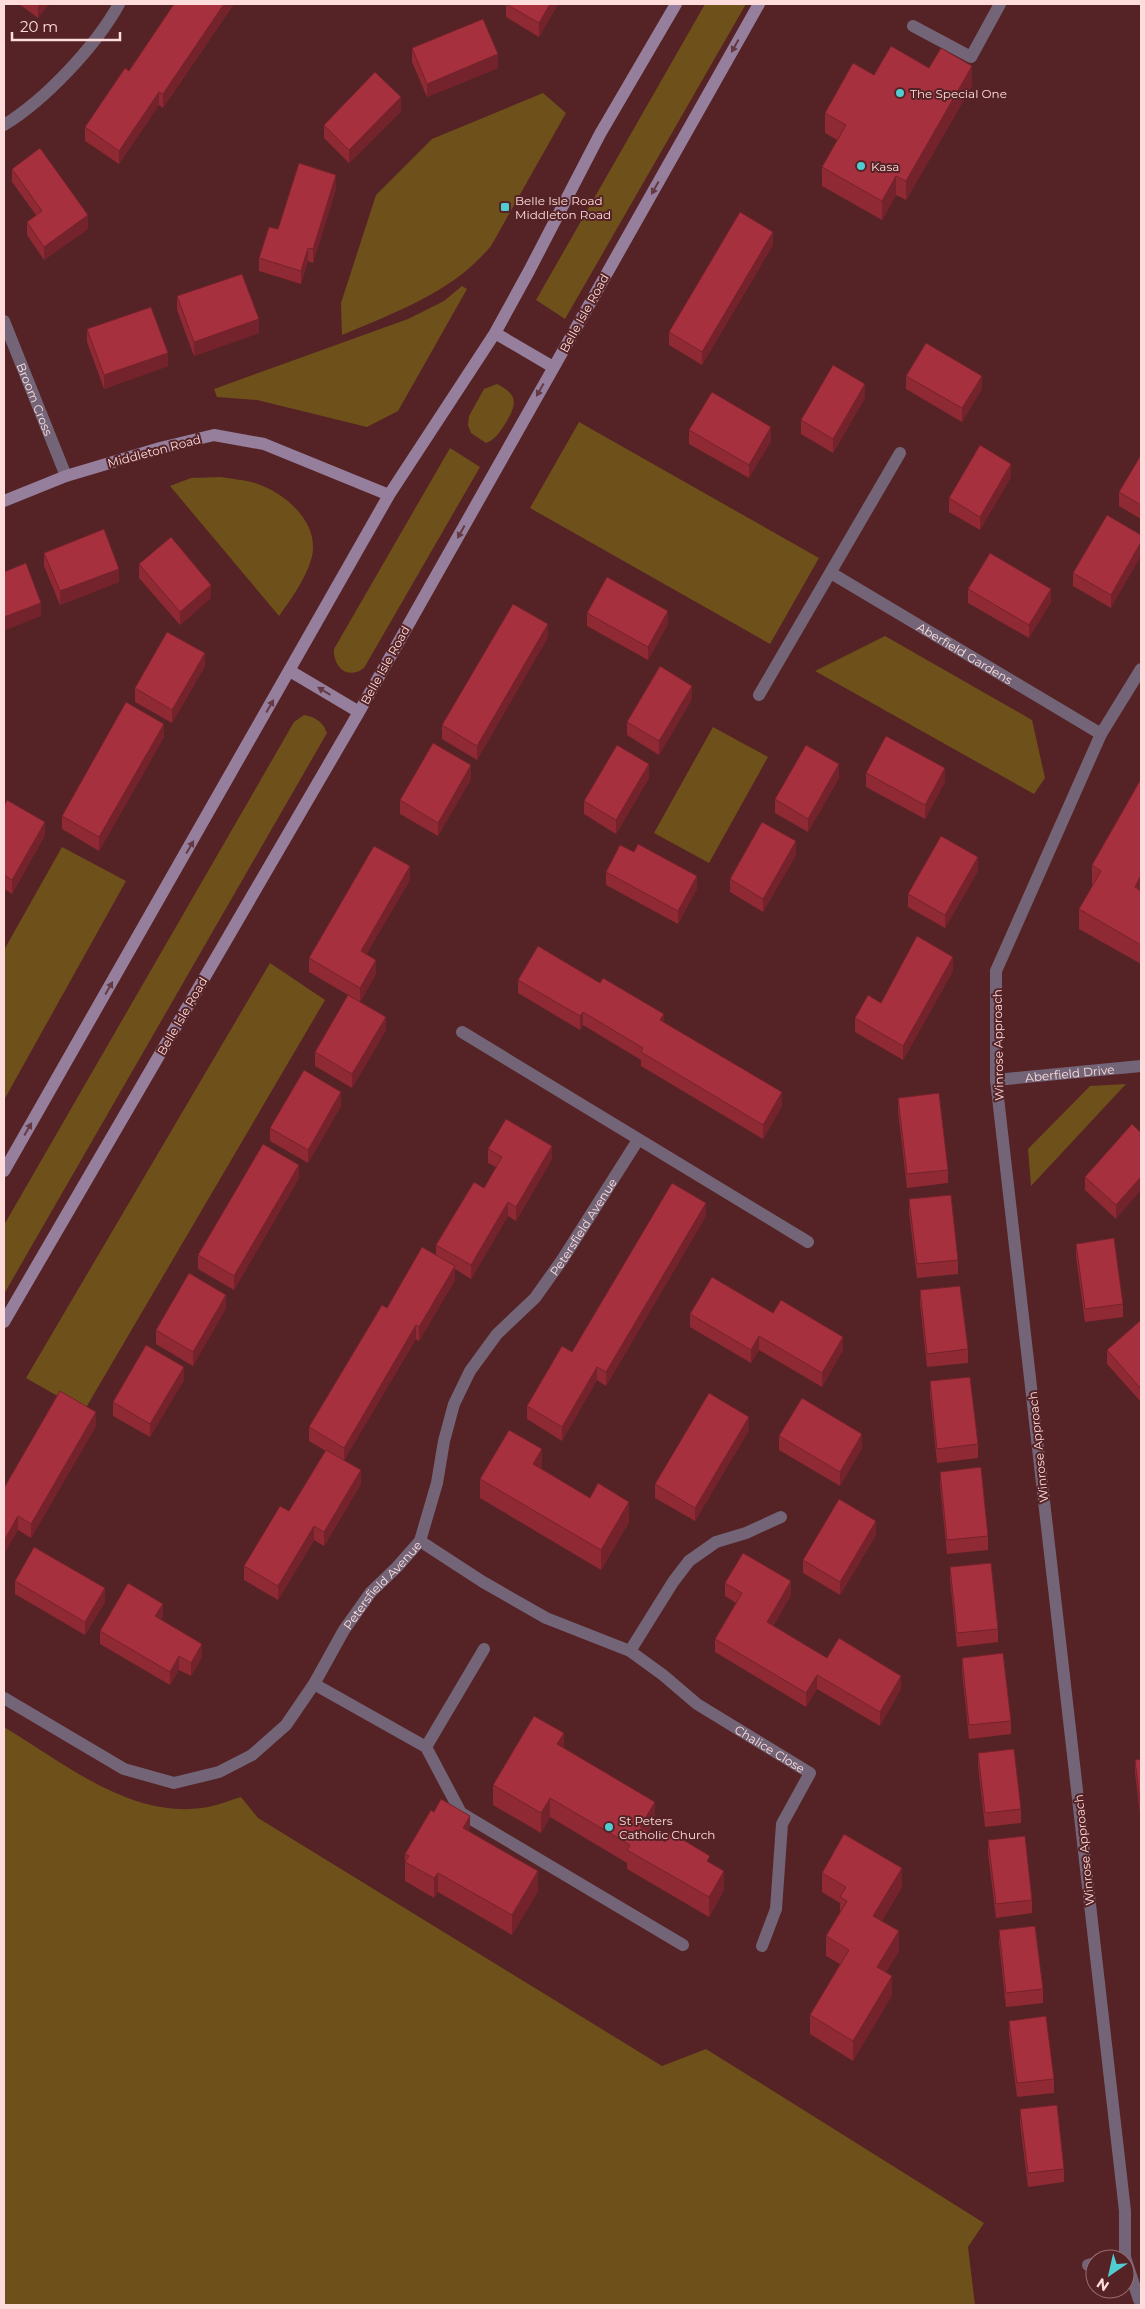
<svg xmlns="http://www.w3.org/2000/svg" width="1145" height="2309" font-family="Montserrat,sans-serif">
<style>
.green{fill:#6e501a}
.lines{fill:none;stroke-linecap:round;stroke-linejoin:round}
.lane{stroke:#736577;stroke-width:12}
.street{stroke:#736577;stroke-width:12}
.secondary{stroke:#967f9c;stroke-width:12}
.wall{fill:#8f2934}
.shaded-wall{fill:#74222b}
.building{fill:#a6303d;stroke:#74222b}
.oneway{fill:#653943}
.poi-dot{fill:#51ccd1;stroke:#552225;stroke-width:2}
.labels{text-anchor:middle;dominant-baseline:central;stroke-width:4;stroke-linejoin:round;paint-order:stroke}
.poi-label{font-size:12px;fill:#fedcdc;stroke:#552225;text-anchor:start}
.street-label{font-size:12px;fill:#fedcdc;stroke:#552225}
</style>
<rect width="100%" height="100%" fill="#552225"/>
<path class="green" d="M705 4H746L565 319 536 300Z
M543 93 566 113 491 246C453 292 396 312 342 335L341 303 376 195 432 139Z
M462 286 467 289 398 411 367 427 257 400 217 397 214 389 408 319 444 301Z
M497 384C520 395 516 406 505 424 499 433 496 439 486 443L471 433 468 425 469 416 484 389Z
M579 422 819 558 770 644 530 508Z
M450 448 480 467 364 668C348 680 333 668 334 649Z
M221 477C232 479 245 480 255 483 286 493 322 524 311 560 305 580 291 599 279 616L170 486 191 478Z
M885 636 1032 720 1045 778 1034 794 815 671Z
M304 715C316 717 323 722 327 733L4 1294V1225L294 722Z
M713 727 768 757 709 863 654 833Z
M62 847 126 881 4 1100V950Z
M270 963 325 1000 84 1411 26 1378Z
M1126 1084 1031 1186 1028 1149 1090 1086Z
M4 1727C64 1763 133 1821 208 1807 219 1805 230 1800 241 1797L258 1818 662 2066 706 2049 984 2223 968 2247 975 2305H4Z"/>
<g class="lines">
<path class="lane" d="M913 26 971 57 1000 4
M314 1684 426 1747 484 1649
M426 1747 461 1813 683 1945"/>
<g class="street">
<path d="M4 125C45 100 96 46 119 4"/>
<path id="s1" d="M4 321 66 476"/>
<path id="s2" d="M831 573 1101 734"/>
<path d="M759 695 900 453"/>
<path d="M462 1032 808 1242"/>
<path id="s3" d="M996 1080 1141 1066"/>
<path id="s4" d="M420 1541 483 1582 546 1618 630 1651 663 1675 697 1704 810 1773 782 1824 776 1909 762 1946"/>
<path d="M630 1651 673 1582 689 1561 716 1542 746 1533 781 1517"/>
<path id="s5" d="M4 1698 124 1769 174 1783 219 1772 252 1755 286 1725 314 1684 344 1630 371 1592 397 1567 420 1541 437 1483 444 1441 454 1404 470 1371 497 1334 535 1298 562 1260 638 1140"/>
<path d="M1088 2265 1095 2263"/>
<path d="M1139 2300 1125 2257V2211L996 1080V971L1101 734 1141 669"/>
</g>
<path class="secondary" d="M495 333 553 367
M4 501 66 476 160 448 214 435 264 444 389 495
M290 671 359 712
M4 1171 389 495 495 333 529 271 600 134 676 4
M4 1322 359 712 759 4"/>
</g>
<path class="wall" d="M19 4H49L38 18Z
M174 4H234L163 108 159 105 119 164 85 141V127L129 71Z
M506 4H558L539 37 506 17Z
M412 48 498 68 427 97 412 62Z
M929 68 972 86 906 200 896 195 882 220 822 186V167L837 140 825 133V113L874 75Z
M1141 81V102H1140V88Z
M401 111 349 163 324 138V125Z
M12 169 88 229 44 260 27 235V222L36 215 12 182Z
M336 189 313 263 308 261 301 284 259 271V258L278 229Z
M773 245 702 365 669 345V332Z
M177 296 259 333 194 356 177 310Z
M87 329 168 366 104 389 87 342Z
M906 376 982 389 962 422 906 389Z
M865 398 833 453 801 434V420Z
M689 430 771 441 749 478 689 444Z
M1141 455V519L1119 506V492Z
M1011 477 980 530 949 512V498Z
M1141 535 1111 608 1073 586V573Z
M44 553 119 582 60 605 44 566Z
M139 564 211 598 180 625 139 578Z
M968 589 1051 602 1029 638 968 603Z
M587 613 668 624 648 660 587 626Z
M548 637 477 760 442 739V725Z
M205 666 172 723 135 702V688Z
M692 699 659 755 627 735V722Z
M164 737 99 851 62 829V816Z
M866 773 945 782 925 819 866 787Z
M649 778 616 834 584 814V801Z
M839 778 808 832 775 813V799Z
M471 779 438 836 400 814V800Z
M1141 779V964L1079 929V909L1093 886 1092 885V865Z
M4 806 45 835 12 894 4 889Z
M634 852 697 889 678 924 606 885V872Z
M796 855 763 912 730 892V879Z
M978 871 945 928 908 907V894Z
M410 880 366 954 376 974 360 1002 309 972V958Z
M953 971 903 1060 855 1032V1018L881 1003Z
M518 980 664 1022 782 1106 763 1139 641 1066V1060L583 1025 580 1030 518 993Z
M386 1030 352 1088 315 1066V1052Z
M898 1098 948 1170V1183L907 1188 898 1111Z
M341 1106 308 1163 270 1141V1128Z
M1132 1124 1116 1219 1085 1190V1177Z
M488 1149 552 1159 516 1221 508 1216 471 1279 455 1269V1280L419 1341 416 1339 344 1460 361 1484 324 1546 314 1540 278 1600 244 1580V1566L289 1511 326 1451 309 1441V1427L387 1308 436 1255V1245L484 1188 496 1167 488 1163Z
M299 1178 234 1290 198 1269V1255Z
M909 1199 958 1260V1274L917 1278 909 1212Z
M706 1216 606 1386 597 1380 562 1441 527 1419V1406L572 1352Z
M1076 1244 1123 1304V1317L1085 1322 1076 1257Z
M920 1290 968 1349V1363L927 1367 920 1304Z
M226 1308 193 1366 156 1344V1330Z
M773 1313 843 1350 822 1387 759 1350 751 1363 690 1327V1314Z
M1141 1320V1402L1107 1364V1350Z
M184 1380 150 1437 113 1416V1402Z
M930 1381 978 1444V1458L937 1463 930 1394Z
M96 1426 31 1538 18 1530 5 1552H4V1488Z
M749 1430 695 1521 655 1498V1484Z
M779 1436 862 1448 840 1486 779 1450Z
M542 1469 629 1522 601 1570 480 1498V1479Z
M940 1472 988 1536V1550L947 1554 940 1485Z
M876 1535 840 1595 803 1573V1560Z
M950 1567 998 1629V1642L957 1647 950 1580Z
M15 1581 105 1602 85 1635 15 1594Z
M725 1583 791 1595 773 1626 827 1658 901 1689 880 1726 817 1689 806 1707 715 1652V1639L736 1603 725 1596Z
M163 1617 161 1620 202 1657 191 1676 179 1670 170 1685 100 1644V1631Z
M962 1658 1011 1721V1734L969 1739 962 1671Z
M564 1748 655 1821 649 1832 665 1842 710 1863 724 1890 709 1917 627 1869V1863L550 1817 541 1833 493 1805V1785Z
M978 1753 1021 1809V1823L985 1827 978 1766Z
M1141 1759V1822L1135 1773V1760Z
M988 1840 1032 1900V1913L996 1918 988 1853Z
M405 1854 538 1891 512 1935 438 1892 434 1898 405 1881Z
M822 1873 902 1887 882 1921 899 1951 886 1972 892 1995 853 2061 810 2034V2015L840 1964 826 1956V1936L840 1913V1903L822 1892Z
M999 1930 1043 1989V2003L1006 2007 999 1943Z
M1009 2021 1054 2079V2093L1017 2097 1009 2034Z
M1020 2109 1064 2169V2182L1028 2187 1020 2123Z"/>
<path class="shaded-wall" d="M39 4H49L38 18V5Z
M224 4H234L163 108V94Z
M550 4H558L539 37V23Z
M498 54V68L427 97V84Z
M972 66V86L906 200V181Z
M159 92V105L119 164V151Z
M401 97V111L349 163V150Z
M336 175V189L313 263V249Z
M896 176V195L882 220V201Z
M88 215V229L44 260V247Z
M773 232V245L702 365V352Z
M308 248V261L301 284V271Z
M259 319V333L194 356V342Z
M168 353V366L104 389V375Z
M982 376V389L962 422V408Z
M865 384V398L833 453V439Z
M771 427V441L749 478V465Z
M1011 464V477L980 530V517Z
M1141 542V556L1111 608V595Z
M119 569V582L60 605V591Z
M211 585V598L180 625V612Z
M1051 589V602L1029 638V625Z
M41 603V616L4 631V617Z
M668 611V624L648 660V647Z
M548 624V637L477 760V746Z
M205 653V666L172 723V710Z
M692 686V699L659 755V741Z
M164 724V737L99 851V837Z
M649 764V778L616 834V820Z
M839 764V778L808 832V819Z
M471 765V779L438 836V823Z
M945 768V782L925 819V805Z
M45 822V835L12 894V880Z
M796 841V855L763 912V899Z
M978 857V871L945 928V915Z
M410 866V880L361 964V951Z
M1141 875V895L1135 887Z
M697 876V889L678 924V911Z
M953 957V971L903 1060V1046Z
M376 960V974L360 1002V988Z
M583 1012V1025L580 1030V1016Z
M664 1014V1027L660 1020Z
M386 1017V1030L352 1088V1074Z
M341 1092V1106L308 1163V1150Z
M782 1092V1106L763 1139V1125Z
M552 1146V1159L516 1221V1207Z
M299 1165V1178L234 1290V1276Z
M1141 1177V1190L1116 1219V1205Z
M508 1202V1216L471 1279V1265Z
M706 1203V1216L606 1386V1372Z
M455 1266V1280L419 1341V1327Z
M226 1295V1308L193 1366V1352Z
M416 1325V1339L344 1461V1448Z
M759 1336V1350L751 1363V1350Z
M843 1337V1350L822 1387V1373Z
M184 1367V1380L150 1437V1424Z
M597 1367V1380L562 1441V1427Z
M96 1412V1426L31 1538V1524Z
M749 1417V1430L695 1521V1508Z
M862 1434V1448L840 1486V1472Z
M542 1449V1469L533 1464Z
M361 1470V1484L324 1546V1532Z
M629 1502V1522L601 1570V1550Z
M18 1516V1530L5 1552V1539Z
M876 1521V1535L840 1595V1582Z
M314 1526V1540L278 1600V1586Z
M791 1581V1595L767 1636V1622Z
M105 1588V1602L85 1635V1622Z
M163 1604V1617L155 1630V1616Z
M202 1644V1657L191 1676V1663Z
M179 1656V1670L170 1685V1672Z
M817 1675V1689L806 1707V1693Z
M901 1676V1689L880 1726V1712Z
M564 1733V1753L557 1744Z
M550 1798V1817L541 1833V1813Z
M655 1802V1821L640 1847V1827Z
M470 1816V1835L463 1828Z
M902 1868V1887L873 1936V1916Z
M538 1871V1891L512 1935V1915Z
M724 1871V1890L709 1917V1897Z
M438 1873V1892L434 1898V1878Z
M899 1931V1951L877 1987V1967Z
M892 1976V1995L853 2061V2041Z"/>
<path class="building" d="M174 4H224L163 94 159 92 119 151 85 127 125 68 129 71Z
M506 4H550L539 23Z
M483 19 498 54 427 84 412 48Z
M891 46 929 68 941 48 972 66 906 181 896 176 882 201 822 167 846 125 825 113 853 63 874 75Z
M375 72 401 97 349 150 324 125Z
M40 148 88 215 44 247 27 222 42 211 12 169Z
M299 163 336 175 313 249 308 248 301 271 259 258 269 227 278 229Z
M740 212 773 232 702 352 669 332Z
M242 274 259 319 194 342 177 296Z
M151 307 168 353 104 375 87 329Z
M926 343 982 376 962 408 906 376Z
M833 365 865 384 833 439 801 420Z
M712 392 771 427 749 465 689 430Z
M980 445 1011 464 980 517 949 498Z
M1141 455V505L1119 492Z
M1107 515 1141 535V542L1111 595 1073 573Z
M104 529 119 569 60 591 44 553Z
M171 537 211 585 180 612 139 564Z
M990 553 1051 589 1029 625 968 589Z
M26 563 41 603 4 617V572Z
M607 577 668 611 648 647 587 613Z
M513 604 548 624 477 746 442 725Z
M167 632 205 653 172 710 135 688Z
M660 666 692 686 659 741 627 722Z
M126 702 164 724 99 837 62 816Z
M886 736 945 768 925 805 866 773Z
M433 743 471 765 438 823 400 800Z
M617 745 649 764 616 820 584 801Z
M806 745 839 764 808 819 775 799Z
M1141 779V875L1135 887 1141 891V945L1079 909 1101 871 1092 865Z
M7 800 45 822 12 880 4 875V806Z
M762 822 796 841 763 899 730 879Z
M941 836 978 857 945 915 908 894Z
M638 844 697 876 678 911 606 872 620 845 634 852Z
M374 846 410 866 361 951 376 960 360 988 309 958Z
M917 936 953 957 903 1046 855 1018 868 995 881 1003Z
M538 946 600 983 603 978 664 1014 660 1020 782 1092 763 1125 641 1052 643 1048 583 1012 580 1016 518 980Z
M348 995 386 1017 352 1074 315 1052Z
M304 1070 341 1092 308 1150 270 1128Z
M939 1093 948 1170 907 1174 898 1098Z
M506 1119 552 1146 516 1207 508 1202 471 1265 436 1245 474 1182 484 1188 502 1157 488 1149Z
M1132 1124 1141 1133V1177L1116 1205 1085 1177Z
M263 1144 299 1165 234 1276 198 1255Z
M672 1183 706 1203 606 1372 597 1367 562 1427 527 1406 562 1346 572 1352Z
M951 1195 958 1260 917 1264 909 1199Z
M1114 1238 1123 1304 1085 1309 1076 1244Z
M422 1247 455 1266 419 1327 416 1325 344 1448 309 1427 382 1305 387 1308Z
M189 1273 226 1295 193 1352 156 1330Z
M712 1277 773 1313 781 1300 843 1337 822 1373 759 1336 751 1350 690 1314Z
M960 1286 968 1349 927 1354 920 1290Z
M1141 1320V1389L1107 1350Z
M146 1345 184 1367 150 1424 113 1402Z
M970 1377 978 1444 937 1449 930 1381Z
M60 1391 96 1412 31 1524 18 1516 5 1539 4 1538V1488Z
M709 1393 749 1417 695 1508 655 1484Z
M802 1398 862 1434 840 1472 779 1436Z
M509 1430 542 1449 533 1464 590 1498 598 1483 629 1502 601 1550 480 1479Z
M326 1450 361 1470 324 1532 314 1526 278 1586 244 1566 280 1506 289 1511Z
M981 1467 988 1536 947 1540 940 1472Z
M839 1499 876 1521 840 1582 803 1560Z
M34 1547 105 1588 85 1622 15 1581Z
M743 1553 791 1581 767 1622 827 1658 839 1638 901 1676 880 1712 817 1675 806 1693 715 1639 742 1593 725 1583Z
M991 1563 998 1629 957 1633 950 1567Z
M128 1583 163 1604 155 1616 202 1644 191 1663 179 1656 170 1672 100 1631Z
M1003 1653 1011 1721 969 1725 962 1658Z
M534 1716 564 1733 557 1744 655 1802 640 1827 665 1842 670 1832 710 1856 707 1861 724 1871 709 1897 627 1850 630 1845 550 1798 541 1813 493 1785Z
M1014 1749 1021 1809 985 1813 978 1753Z
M1141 1759V1809L1135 1760Z
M441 1799 470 1816 463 1828 538 1871 512 1915 438 1873 434 1878 405 1862 409 1856 405 1854 431 1810 434 1812Z
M844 1834 902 1868 873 1916 899 1931 877 1967 892 1976 853 2041 810 2015 849 1950 826 1936 847 1901 840 1897 846 1887 822 1873Z
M1025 1836 1032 1900 996 1904 988 1840Z
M1035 1926 1043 1989 1006 1993 999 1930Z
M1046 2016 1054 2079 1017 2083 1009 2021Z
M1057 2105 1064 2169 1028 2173 1020 2109Z"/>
<defs><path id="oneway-solid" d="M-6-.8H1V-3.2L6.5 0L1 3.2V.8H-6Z" transform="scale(1.25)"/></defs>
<g class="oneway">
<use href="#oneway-solid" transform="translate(735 46) rotate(119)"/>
<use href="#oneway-solid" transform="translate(655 188) rotate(119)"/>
<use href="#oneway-solid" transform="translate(540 390) rotate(119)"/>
<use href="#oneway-solid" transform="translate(461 532) rotate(119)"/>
<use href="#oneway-solid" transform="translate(324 691) rotate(-149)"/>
<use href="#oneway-solid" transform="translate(270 706) rotate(-60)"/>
<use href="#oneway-solid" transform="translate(190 847) rotate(-60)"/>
<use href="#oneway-solid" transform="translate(109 988) rotate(-60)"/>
<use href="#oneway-solid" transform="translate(28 1129) rotate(-60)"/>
</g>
<g class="poi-dot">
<circle cx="900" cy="93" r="5"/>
<circle cx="861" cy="166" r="5"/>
<rect x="500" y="202" width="10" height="10" rx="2.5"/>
<circle cx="609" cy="1827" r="5"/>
</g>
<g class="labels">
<g class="poi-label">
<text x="910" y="93">The Special One</text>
<text x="871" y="166">Kasa</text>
<text x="515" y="200">Belle Isle Road<tspan x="515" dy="14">Middleton Road</tspan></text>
<text x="619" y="1820">St Peters<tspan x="619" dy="14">Catholic Church</tspan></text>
</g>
<g class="street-label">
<text transform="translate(584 313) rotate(-61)">Belle Isle Road</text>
<text stroke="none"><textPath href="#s1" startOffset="84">Broom Cross</textPath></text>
<text transform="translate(154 451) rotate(-15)">Middleton Road</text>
<text stroke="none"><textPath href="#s2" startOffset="156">Aberfield Gardens</textPath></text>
<text transform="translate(385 665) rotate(-61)">Belle Isle Road</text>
<text transform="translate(182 1016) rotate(-60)">Belle Isle Road</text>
<text transform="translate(998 1045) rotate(-91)">Winrose Approach</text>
<text stroke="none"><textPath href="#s3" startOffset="74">Aberfield Drive</textPath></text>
<text stroke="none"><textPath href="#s5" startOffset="911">Petersfield Avenue</textPath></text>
<text transform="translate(1038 1447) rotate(-96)">Winrose Approach</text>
<text stroke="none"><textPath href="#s5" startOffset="491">Petersfield Avenue</textPath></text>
<text stroke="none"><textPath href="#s4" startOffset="409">Chalice Close</textPath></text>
<text transform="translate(1084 1850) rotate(-96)">Winrose Approach</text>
</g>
</g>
<rect width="1145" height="2309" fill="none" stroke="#fedcdc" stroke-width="10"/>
<g transform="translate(1110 2274) rotate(214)"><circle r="24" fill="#552225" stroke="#996c6e"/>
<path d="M0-4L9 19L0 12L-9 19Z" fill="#51ccd1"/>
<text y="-8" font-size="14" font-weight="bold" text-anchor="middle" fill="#fedcdc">N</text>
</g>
<path d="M12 32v8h108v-8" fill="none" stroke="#fedcdc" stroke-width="2.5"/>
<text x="20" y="32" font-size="15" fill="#fedcdc" stroke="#552225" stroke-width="4" paint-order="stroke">20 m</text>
</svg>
